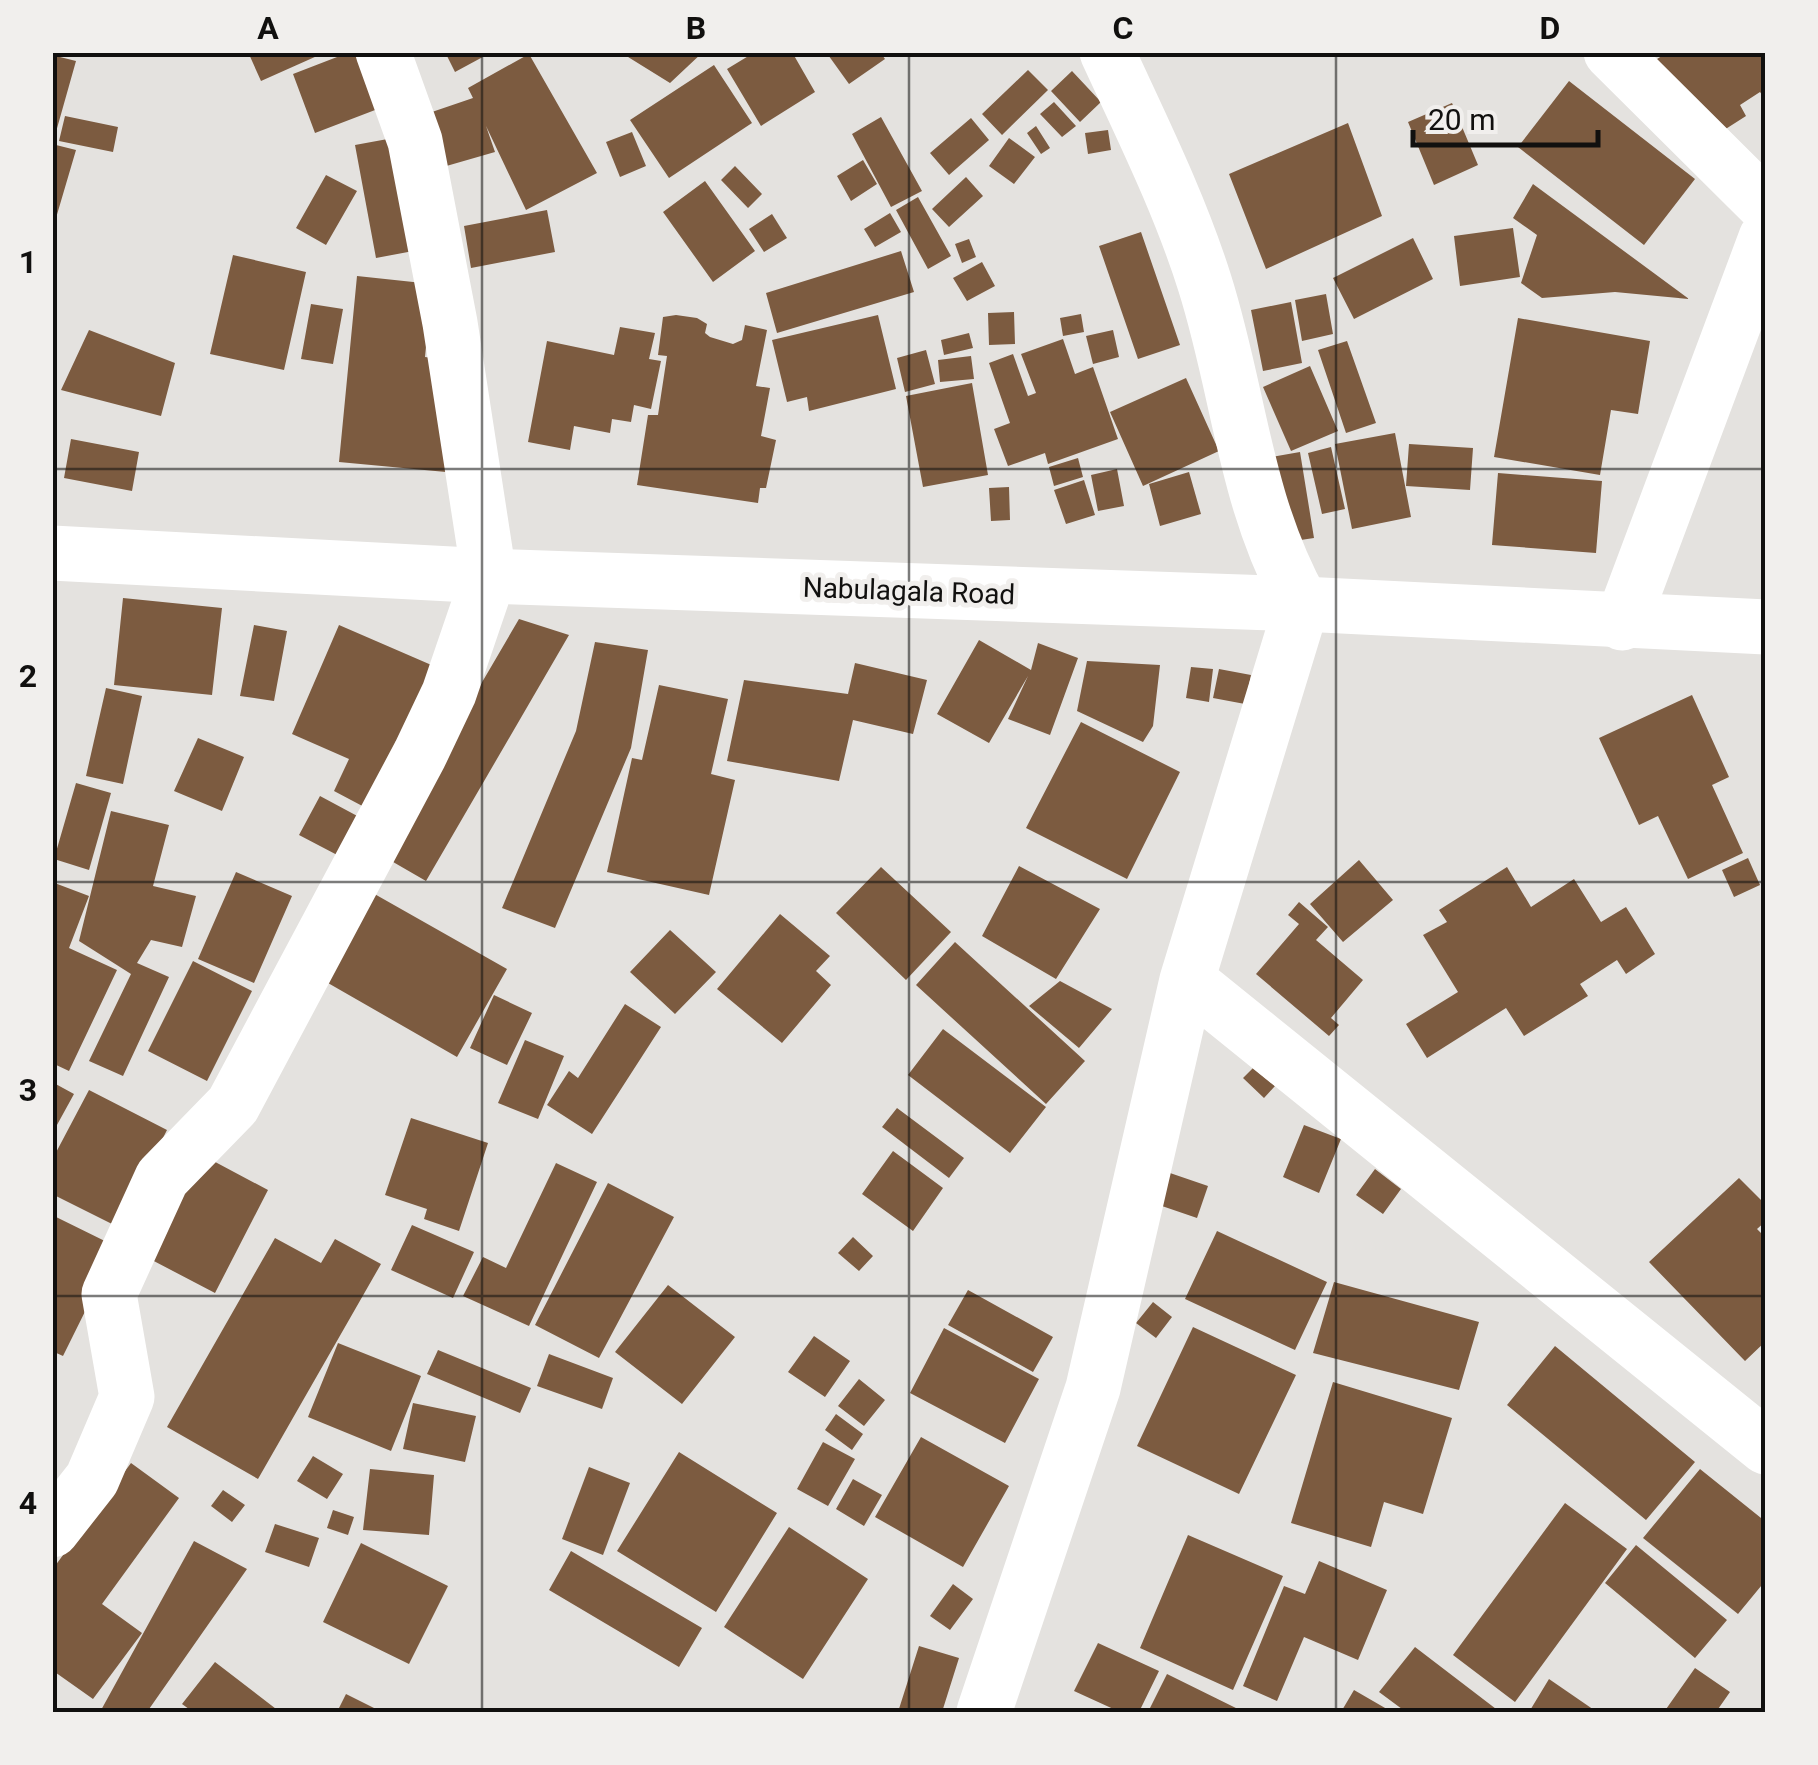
<svg xmlns="http://www.w3.org/2000/svg" width="1818" height="1765" font-family="Roboto,sans-serif">
<style>
.building{fill:#7c5b40}
.lines{fill:none;stroke-linecap:round;stroke-linejoin:round}
.street{stroke:#fff;stroke-width:55}
.secondary{stroke:#fff;stroke-width:55}
.grid{fill:none;stroke:#11100f;stroke-width:2.5;stroke-opacity:0.55}
.labels{text-anchor:middle;dominant-baseline:central;stroke-width:10;stroke-linejoin:round;paint-order:stroke}
.street-label{font-size:28px;fill:#11100f;stroke:#f1efed}
.neatline{fill:none;stroke:#11100f;stroke-width:4}
.grid-label{font-size:32px;text-anchor:middle;font-weight:bold;fill:#11100f}
</style>
<rect width="100%" height="100%" fill="#e4e2df"/>
<path class="building" d="M248 52H326L261 81Z
M350 52H378L396 102 315 133 293 74Z
M445 52H492L455 72Z
M620 52H703L670 83Z
M755 52H792L815 92 761 126 727 69Z
M826 52H880L885 59 849 84Z
M1668 52H1766V100L1760 92 1740 105 1746 116 1710 139 1654 61Z
M529 54 597 173 526 210 486 126 495 152 436 169 429 113 473 98 468 88Z
M52 55 76 61 54 139H52Z
M714 65 752 123 669 178 630 120Z
M1028 70 1048 90 1002 135 982 114Z
M1072 71 1101 102 1080 122 1051 91Z
M1569 81 1695 179 1644 245 1518 147Z
M1054 102 1076 126 1062 137 1040 114Z
M1452 103 1478 165 1434 185 1408 122Z
M65 116 118 127 113 152 59 141Z
M881 117 922 191 891 207 852 134Z
M971 118 989 140 949 175 930 153Z
M1348 123 1382 216 1266 269 1229 174Z
M1036 126 1050 148 1041 154 1027 133Z
M1108 130 1111 150 1088 154 1085 133Z
M632 132 646 166 620 177 606 142Z
M404 136 424 249 376 258 355 145Z
M1009 138 1035 157 1014 184 989 166Z
M52 144 76 150 56 218 52 217Z
M863 160 877 184 851 201 837 176Z
M735 166 762 194 748 208 721 180Z
M326 175 357 191 326 245 296 228Z
M966 177 983 196 949 227 932 209Z
M705 181 755 251 713 282 663 212Z
M1533 184 1689 299 1615 292 1542 298 1521 283 1537 235 1513 218Z
M918 197 951 256 928 269 896 210Z
M547 210 555 252 471 268 464 226Z
M890 213 901 232 875 247 864 229Z
M772 214 787 238 764 252 749 229Z
M1513 228 1520 277 1460 286 1454 236Z
M1141 232 1180 345 1138 359 1099 246Z
M1413 238 1433 279 1354 319 1333 278Z
M969 239 976 257 962 263 955 244Z
M901 251 914 292 777 333 766 293Z
M233 255 306 272 284 370 210 354Z
M982 262 995 286 967 301 953 278Z
M357 276 432 284 425 357 441 359 446 472 339 462Z
M1326 294 1333 334 1302 341 1295 300Z
M1291 302 1302 363 1263 371 1251 310Z
M311 304 343 309 333 364 301 359Z
M1014 312 1015 344 989 345 988 313Z
M1081 314 1084 332 1063 336 1060 318Z
M676 315 697 318 707 324 705 333 710 337 733 344 742 340 745 325 767 330 756 386 770 388 761 436 776 440 766 488H760L758 503 637 485 648 415H658L667 356 658 355 663 317Z
M878 315 896 389 809 411 807 397 787 402 772 340Z
M1518 318 1650 341 1638 414 1611 410 1600 475 1494 457Z
M620 327 655 333 649 359 661 361 651 409 634 405 631 422 612 419 610 433 574 426 570 450 528 442 547 341 614 355Z
M89 330 175 363 161 416 61 390Z
M1113 330 1119 357 1093 364 1086 336Z
M969 333 973 348 944 355 941 340Z
M1063 339 1075 374 1093 367 1118 439 1048 464 1045 453 1008 466 994 429 1010 423 989 363 1013 354 1028 396 1036 393 1021 354Z
M1347 341 1376 423 1346 433 1318 350Z
M926 350 935 384 905 392 897 358Z
M971 356 974 379 940 382 938 360Z
M1310 366 1338 431 1291 451 1263 387Z
M1186 378 1219 451 1143 486 1110 412Z
M972 383 988 475 923 487 906 396Z
M1395 433 1411 517 1352 529 1335 444Z
M71 439 139 452 132 491 64 478Z
M1409 444 1473 448 1470 490 1406 486Z
M1331 447 1345 509 1322 514 1308 453Z
M1300 452 1314 538 1274 544 1260 459Z
M1078 458 1083 477 1054 486 1049 467Z
M1117 469 1124 506 1098 511 1091 475Z
M1189 472 1201 514 1160 526 1149 484Z
M1498 473 1602 481 1596 553 1492 545Z
M1084 480 1095 515 1066 524 1054 490Z
M1009 487 1010 520 991 521 989 488Z
M123 598 222 608 212 695 114 685Z
M519 619 569 635 426 881 381 855Z
M254 625 287 631 274 701 240 696Z
M339 625 436 667 368 809 334 791 349 759 292 734Z
M979 640 1031 670 1038 643 1078 658 1050 735 1008 719 1028 676 989 743 937 714Z
M595 642 648 650 631 748 555 928 502 908 576 731Z
M1087 661 1160 665 1153 726 1143 742 1077 711Z
M855 663 927 680 913 734 853 720 839 781 727 761 744 680 848 694Z
M1191 667 1213 669 1209 702 1186 698Z
M1219 669 1251 675 1245 704 1213 698Z
M659 685 728 699 711 774 735 780 709 895 607 872 632 758 642 760Z
M106 688 142 696 123 784 86 776Z
M1692 695 1729 777 1712 785 1743 853 1688 879 1658 816 1639 825 1599 738Z
M1081 722 1180 772 1127 879 1026 828Z
M198 738 244 757 222 811 174 791Z
M76 783 111 793 89 870 54 859Z
M320 796 361 818 341 857 299 835Z
M111 811 169 825 153 886 196 896 182 947 151 940 137 963 169 977 123 1076 89 1061 131 974 79 941Z
M1748 858 1760 885 1734 897 1722 870Z
M1359 860 1393 900 1343 942 1310 904Z
M1019 866 1100 909 1056 979 982 936Z
M881 867 951 932 906 980 836 913Z
M1507 867 1531 907 1574 879 1601 922 1626 907 1655 954 1626 974 1617 960 1580 984 1588 996 1524 1036 1506 1008 1427 1058 1406 1024 1458 992 1423 935 1447 922 1439 910Z
M236 872 292 896 254 983 198 959Z
M52 882 89 896 69 948 117 970 69 1071 52 1063V964L57 954 52 953Z
M371 892 507 969 457 1057 321 979Z
M1299 902 1328 927 1316 940 1363 980 1331 1018 1339 1025 1329 1036 1256 974 1299 924 1288 915Z
M780 914 830 956 816 971 831 985 782 1043 717 989Z
M670 930 716 972 675 1014 630 972Z
M955 942 1085 1061 1046 1104 916 985Z
M193 961 252 991 207 1081 148 1051Z
M1060 981 1112 1009 1079 1048 1029 1006Z
M494 995 532 1013 507 1065 470 1048Z
M625 1004 661 1027 592 1134 547 1105 569 1071 578 1078Z
M943 1029 1046 1107 1010 1153 908 1075Z
M525 1040 564 1056 538 1119 498 1103Z
M1253 1068 1275 1086 1264 1098 1243 1078Z
M52 1082 74 1094 52 1134Z
M89 1090 167 1130 118 1227 52 1194V1160Z
M897 1108 964 1158 949 1178 882 1127Z
M411 1118 488 1143 459 1231 424 1219 427 1209 385 1195Z
M1304 1125 1341 1139 1319 1193 1283 1177Z
M893 1151 943 1188 913 1231 862 1194Z
M204 1156 268 1190 215 1293 150 1259Z
M556 1163 597 1182 529 1326 463 1296 483 1257 506 1268Z
M1375 1169 1401 1189 1383 1214 1356 1195Z
M1170 1173 1208 1186 1197 1218 1159 1205Z
M1739 1178 1766 1205V1221L1757 1229 1766 1238V1341L1745 1361 1649 1262Z
M608 1183 674 1217 599 1358 535 1325Z
M52 1215 117 1247 63 1356 52 1351Z
M412 1225 474 1252 453 1298 391 1270Z
M1217 1231 1327 1282 1295 1350 1185 1299Z
M853 1237 873 1256 859 1271 838 1253Z
M275 1238 321 1263 335 1239 381 1264 258 1479 167 1427Z
M1334 1282 1479 1322 1459 1390 1313 1353Z
M668 1285 735 1337 682 1404 615 1352Z
M968 1290 1053 1337 1033 1372 948 1325Z
M1153 1302 1172 1317 1156 1338 1136 1323Z
M1193 1327 1296 1375 1239 1494 1137 1446Z
M944 1328 1039 1379 1005 1443 910 1393Z
M814 1336 850 1361 825 1397 788 1372Z
M338 1343 421 1376 391 1451 308 1417Z
M1555 1346 1695 1462 1646 1520 1507 1405Z
M438 1350 531 1388 520 1413 427 1374Z
M549 1354 613 1378 602 1409 537 1386Z
M859 1379 885 1400 864 1426 838 1406Z
M1333 1382 1452 1418 1423 1514 1384 1502 1371 1547 1291 1523Z
M413 1403 476 1416 465 1462 403 1449Z
M836 1414 863 1434 852 1450 825 1430Z
M921 1437 1009 1486 963 1567 875 1517Z
M823 1442 855 1459 828 1506 797 1489Z
M679 1452 777 1513 716 1612 617 1551Z
M313 1456 343 1474 327 1499 297 1481Z
M131 1463 179 1498 102 1604 142 1633 93 1699 52 1670V1570Z
M589 1467 630 1483 603 1555 562 1539Z
M370 1469 434 1475 429 1535 363 1530Z
M1700 1469 1766 1522V1580L1738 1614 1643 1538Z
M853 1479 882 1495 864 1526 836 1509Z
M223 1490 245 1505 232 1522 211 1506Z
M1565 1503 1627 1549 1515 1702 1453 1655Z
M333 1510 354 1517 348 1535 327 1528Z
M275 1524 319 1538 309 1567 265 1552Z
M789 1527 868 1579 803 1679 724 1627Z
M1188 1535 1283 1576 1233 1690 1140 1648Z
M194 1541 247 1569 147 1712H100Z
M361 1543 448 1586 409 1664 323 1622Z
M1636 1545 1727 1620 1695 1658 1605 1583Z
M571 1551 702 1628 679 1667 549 1590Z
M1319 1561 1387 1590 1358 1660 1304 1637 1277 1701 1243 1686 1284 1586 1305 1594Z
M953 1584 973 1599 950 1630 930 1616Z
M1098 1643 1159 1671 1139 1712H1120L1074 1691Z
M919 1646 959 1658 942 1712H898Z
M1415 1647 1500 1712H1406L1379 1692Z
M215 1662 280 1712H193L182 1704Z
M1695 1668 1730 1692 1716 1712H1664Z
M1167 1674 1244 1712H1148Z
M1549 1679 1597 1712H1529Z
M1354 1690 1392 1712H1341Z
M346 1694 382 1712H337Z"/>
<g class="lines">
<path class="street" d="M1611 52 1766 206
M1622 623 1766 238
M1187 980 1766 1447
M52 1530 92 1479 127 1397 109 1294 162 1178 233 1105 420 754 449 693 489 576 450 323 415 141 383 52
M984 1712 1093 1388 1187 980 1302 604C1244 500 1240 395 1205 284 1180 204 1142 128 1107 52"/>
<path class="secondary" d="M52 553 489 576 1302 604 1766 627"/>
</g>
<path class="grid" d="M482 52V1712M909 52V1712M1336 52V1712M52 469H1766M52 882H1766M52 1296H1766"/>
<g class="labels">
<g class="street-label">
<text transform="translate(909 591) rotate(2)">Nabulagala Road</text>
</g>
</g>
<rect width="1818" height="1765" fill="none" stroke="#f1efed" stroke-width="110"/>
<path d="M1413 130v15h185v-15" fill="none" stroke="#11100f" stroke-width="5"/>
<text x="1428" y="130" font-size="30" fill="#11100f" stroke="#f1efed" stroke-width="8" paint-order="stroke">20 m</text>
<rect x="55" y="55" width="1708" height="1655" class="neatline"/>
<g class="grid-label">
<text x="268" y="39">A</text>
<text x="696" y="39">B</text>
<text x="1123" y="39">C</text>
<text x="1550" y="39">D</text>
<text x="28" y="273">1</text>
<text x="28" y="687">2</text>
<text x="28" y="1101">3</text>
<text x="28" y="1514">4</text>
</g>
</svg>
